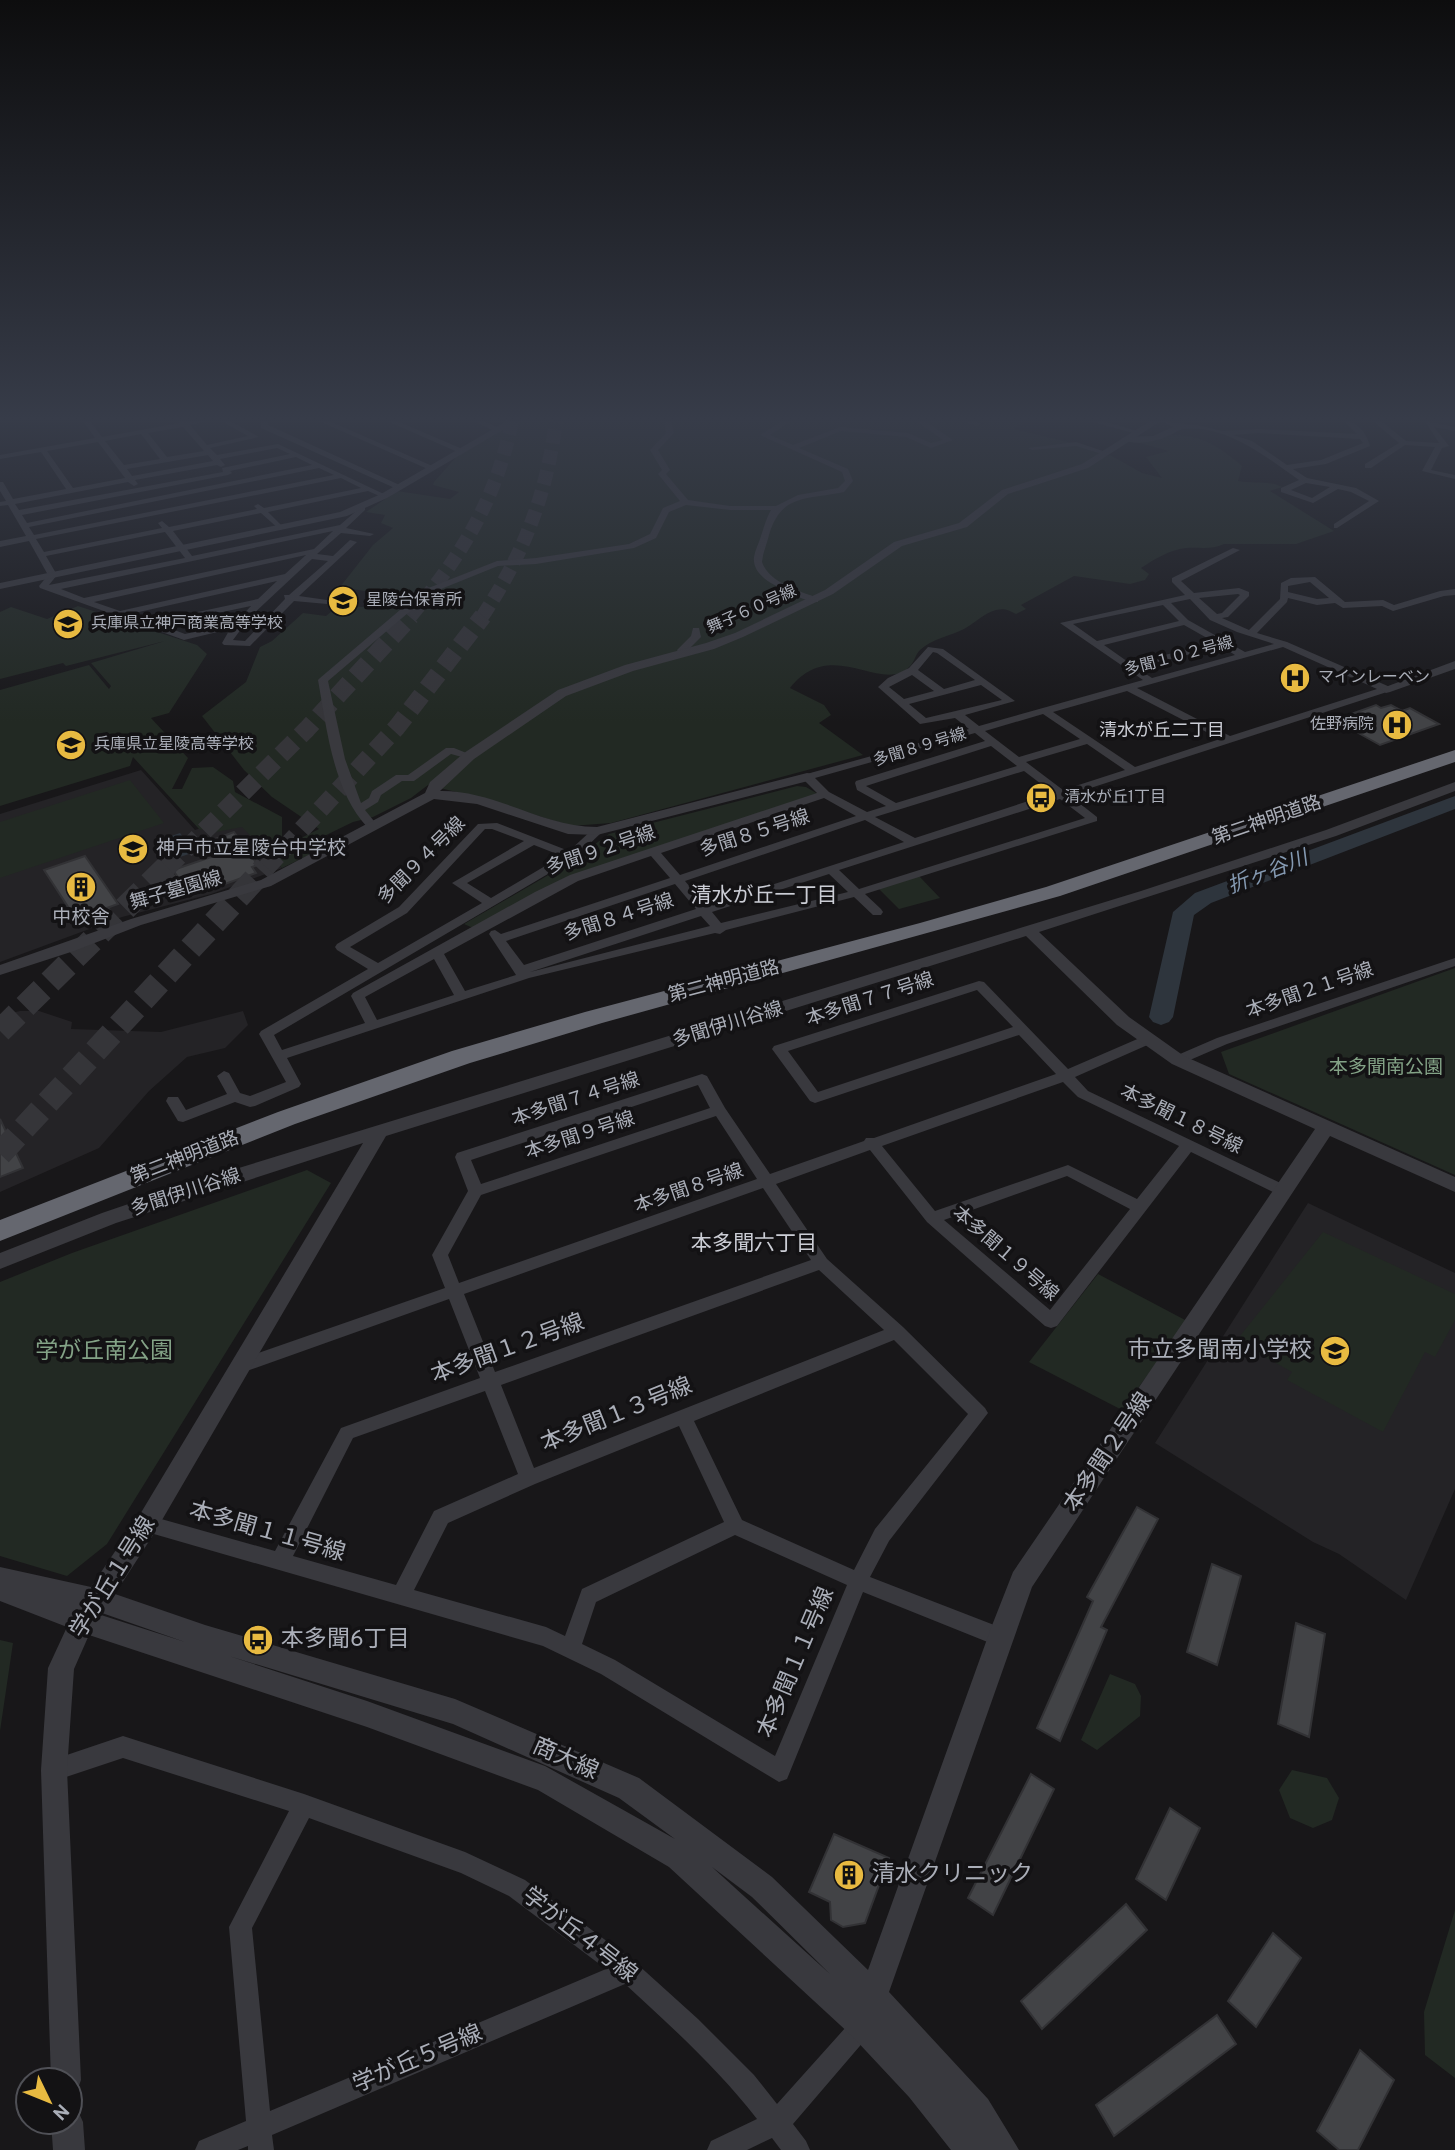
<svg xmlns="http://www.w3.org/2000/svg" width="1455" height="2150" font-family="Overpass,'Noto Sans JP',sans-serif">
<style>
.built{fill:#242326}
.green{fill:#222923}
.water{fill:#2e353d}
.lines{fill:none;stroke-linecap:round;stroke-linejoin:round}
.river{fill:#2e353d;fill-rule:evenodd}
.building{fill:#424346;stroke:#323235;stroke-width:2}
.motorway-tunnel-far2{stroke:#353539;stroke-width:14;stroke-dasharray:14 7;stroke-linecap:butt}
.motorway-tunnel-far1{stroke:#353539;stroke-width:18;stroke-dasharray:18 9;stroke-linecap:butt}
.motorway-tunnel{stroke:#353539;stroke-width:24;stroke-dasharray:24 11;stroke-linecap:butt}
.minor{fill:#39393e;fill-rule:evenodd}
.tertiary{fill:#39393e;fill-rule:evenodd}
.motorway{fill:#65676f;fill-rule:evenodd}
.labels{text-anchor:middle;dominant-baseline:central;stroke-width:7;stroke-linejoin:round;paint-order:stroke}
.far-poi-label{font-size:16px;fill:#aaaeb8;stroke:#131214;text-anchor:start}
.far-street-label{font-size:16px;fill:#aaaeb8;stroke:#131214}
.far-neighbourhood-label{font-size:18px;fill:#cbcdd5;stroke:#131214}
.street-label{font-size:19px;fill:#aaaeb8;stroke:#131214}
.poi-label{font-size:19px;fill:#aaaeb8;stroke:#131214;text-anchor:start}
.park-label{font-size:19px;fill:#83a286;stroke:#131214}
.water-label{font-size:21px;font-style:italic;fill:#8499b1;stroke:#131214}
.neighbourhood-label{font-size:21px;fill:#cbcdd5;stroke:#131214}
.near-street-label{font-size:23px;fill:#aaaeb8;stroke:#131214}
.near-poi-label{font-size:23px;fill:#aaaeb8;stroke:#131214;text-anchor:start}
.near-park-label{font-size:23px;fill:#83a286;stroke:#131214}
</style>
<rect width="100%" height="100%" fill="#181719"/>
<path class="built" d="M141 770 195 830 236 817 282 868 211 894 122 917 0 962V814Z
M20 1011H39L72 1022 71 1029 161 1032 243 1011 248 1025 225 1048 187 1057 149 1091 99 1148 0 1192V1016Z
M1308 1203 1455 1273V1489L1406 1600 1339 1554 1313 1542 1155 1443Z"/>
<path class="green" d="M518 421H957L983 425 989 421H1025L1014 429 1080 445 1102 453 1101 458 1110 455 1142 473 1162 478 1146 457 1169 451 1136 442C1183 429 1205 434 1242 466L1238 481C1254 484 1268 480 1282 487L1270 491 1334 531 1296 544H1224C1212 550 1200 547 1186 548 1169 550 1155 559 1141 568L1149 574 1145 580 1130 584 1074 576 1021 605 1026 609 1016 614C1008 610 1005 608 996 610 984 613 974 624 964 629 950 636 932 639 920 650 915 655 914 664 908 668 880 693 831 636 790 688L824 705 831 715 819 723 863 755 611 823 571 826 484 799 428 785 411 798 373 817 353 822 314 841 300 844 299 839 319 829 272 797 244 770 202 716 246 682 260 647 272 641 303 613 326 616C330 613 336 607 342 606 362 603 365 616 377 593L340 587 373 545 393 528 381 523 385 515 366 512 397 491 450 499 459 492 433 485 434 482 457 456Z
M78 606 197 645 207 654 169 713 151 718 188 758 172 789H182L192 768 213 767 233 781 235 792 282 817V840L288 849 308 850 309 855 282 868 242 827 216 832 199 829 133 757 130 766 0 806V690L89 665 109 689 111 686 91 663 165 641 66 666 63 663 0 679V612L11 607 47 619Z
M130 780 164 823 0 878V822Z
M797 786 806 787 818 794 609 864 473 928 464 924 569 863 609 834Z
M919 876 940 898 899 909 878 888Z
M1455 968V1175L1229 1074 1221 1052Z
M307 1170 331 1183 107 1544 67 1576 0 1556V1282L72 1253Z
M1323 1232 1455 1294V1320L1435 1357 1425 1352 1383 1432 1287 1380 1292 1372 1236 1341Z
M1098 1274 1187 1321 1122 1410 1029 1362Z
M0 1640 13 1643 0 1731Z
M1110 1674 1135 1684 1141 1696 1140 1716 1097 1750 1081 1740Z
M1292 1770 1327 1778 1339 1798 1332 1820 1313 1828 1290 1818 1279 1790Z
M1455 1910V2078L1425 2055 1424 2012Z"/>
<path class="water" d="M180 833 195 852 174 859 159 840Z"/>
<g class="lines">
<path class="river" d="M1455 796V809L1211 903 1194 915 1173 1017 1169 1022 1161 1025 1153 1022 1149 1017 1173 912 1195 893Z"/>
</g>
<path class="building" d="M1376 705 1381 708 1391 705 1402 711 1410 708 1439 724 1380 745 1353 730 1361 727 1343 717Z
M234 832 258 865 252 867 256 873 191 896 173 870 214 856 204 843Z
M85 856 118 904 76 919 44 870Z
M0 1119 23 1168 0 1177Z
M1137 1507 1158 1519 1101 1627 1107 1630 1060 1741 1037 1728 1093 1601 1087 1597Z
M1212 1564 1241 1576 1217 1665 1187 1652Z
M1296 1623 1325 1634 1309 1737 1278 1724Z
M1031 1774 1054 1789 993 1915 968 1898Z
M1170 1808 1200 1828 1166 1900 1136 1879Z
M834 1834 889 1858 865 1923 843 1927 831 1920 830 1902 809 1892Z
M1126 1904 1147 1930 1042 2029 1021 2001Z
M1273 1933 1301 1958 1256 2027 1228 2001Z
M1217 2015 1236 2044 1114 2136 1096 2105Z
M1360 2050 1394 2080 1358 2150H1339L1317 2131Z"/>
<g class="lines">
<path class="motorway-tunnel-far2" d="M410 617C461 556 496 501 512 421
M482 617C524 553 546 497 556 421"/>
<path class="motorway-tunnel-far1" d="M166 869 307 729 411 616
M265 869 397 727 483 616"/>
<path class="motorway-tunnel" d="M0 1031 167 867
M0 1154 266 867"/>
<path class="minor" d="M83 421H90L102 437 180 423 179 421H206L190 425 207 445 248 436 221 421H230L259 437 210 448 217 455 278 444 388 496 384 498 368 491 268 512 284 528 280 530 261 513 173 531 192 556 340 525 362 506H365V510L346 528 374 534 370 536 341 533 317 554 333 556 350 540 357 542 299 596 327 600V604L294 601 250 646 224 645 222 643 230 629 184 640 40 588 39 586 48 575 29 541 0 547V541L26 536 8 505 0 506V502L6 501 0 491V482H3L13 499 66 489 41 452 0 459V455L95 438ZM183 427 204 451 167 457 148 433ZM141 434 160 459 124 465 105 441ZM98 442 125 478 73 488 47 451ZM277 448 290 454 222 468 223 472 19 510 15 504 128 482 134 486 138 484 135 480 217 465 221 467 225 465 220 459ZM208 455 213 461 132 476 127 469ZM296 457 312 465 27 523 22 515 228 475 232 473 230 471ZM319 468 334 475 34 535 29 527ZM341 478 361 488 264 508 258 504 254 506 257 509 169 527 162 521 158 523 162 528 44 552 36 539ZM333 531 314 549 84 598 61 589ZM165 532 185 558 49 585 57 575 46 556ZM306 555 285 574 120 611 94 602ZM312 559 328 561 289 595H284L285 599 245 641 233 640 250 617ZM277 581 258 599 151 622 130 614ZM251 606 236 622 185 634 161 625Z
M261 421H268V425L404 487 397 489 261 428Z
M319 421H329L437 468 430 470Z
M387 421H397L467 451 460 453Z
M474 421H484L503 430 496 432Z
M664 421H671L674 433 658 450 670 470 666 474 688 500 730 506H776L798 495 838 488 845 481 842 472 760 435 782 421H791L770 435 793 445 840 427 908 433 931 443 943 440 916 421H925L953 440 931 448 906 437 841 431 799 448 848 469 853 481 844 492C808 500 781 493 769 535 767 544 763 552 762 562 769 583 800 591 818 598V602C808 602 796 596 787 591 773 585 752 575 754 557 755 550 759 543 761 536 764 527 766 519 771 510H730L686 505 669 512 656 538 634 548 536 564 498 566 441 589 446 592 447 601 431 607H415L328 681 345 759 361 803 369 798 372 791 396 775H408L446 748H454L474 756 469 759 451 754 414 781H402L381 795 378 802 365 810 378 826 376 828H368C333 791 327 730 318 680L320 678 407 604 403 601 405 594 431 587 497 561 536 558 629 544 650 534 663 508 680 501 658 474 662 470 650 450 666 433ZM429 592 438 594 439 598 426 603 412 600V597Z
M963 421H976L981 424 977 426Z
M1089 421H1102L1141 432 1137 434Z
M1161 421 1202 426 1222 431 1258 429 1357 434 1344 421C1358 421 1367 434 1370 446L1326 464 1293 469 1307 478 1356 488 1379 501 1337 528H1334V524L1369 501 1351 492 1338 489 1313 503 1281 492V488L1299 480C1266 457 1226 424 1183 429 1178 430 1173 434 1168 436 1155 442 1134 446 1121 439L1125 437 1153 436 1173 427ZM1258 433 1360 439 1363 443 1321 460 1287 465 1252 441 1233 435ZM1306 483 1330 487 1312 498 1291 490Z
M1373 421H1381L1406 441 1439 443 1425 421 1455 427V431L1434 427 1449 446 1442 448 1431 470 1455 475V479L1422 471 1435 447 1405 445 1371 468H1365V464L1399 443Z
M1076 442 1109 453 1105 455 1076 446 1032 450 1028 448Z
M1233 548 1240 550 1181 581 1194 593 1239 588 1249 592V596L1228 617 1222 618 1249 630 1280 599 1281 583 1291 578 1315 577 1345 602 1383 600 1394 605 1440 591 1455 589V595L1444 596 1393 611 1382 606 1343 608 1335 603 1317 605 1288 598 1287 602 1257 633 1287 642 1390 687V691L1069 795 1097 817V821L865 894 881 909 883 912 881 915H873L854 897 726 930 720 934 715 933 529 978 287 1058 301 1084 299 1087 255 1106 250 1107 235 1102 183 1122 178 1121 166 1101 168 1097H178L186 1110 227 1094 217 1076 224 1071 229 1073 240 1093 250 1096 286 1082 259 1034 261 1031 368 969 337 950 335 947 337 944 399 907 478 824 497 823 569 851 593 829H601L603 831 575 858 274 1035 282 1050 365 1023 351 996 353 993 535 892 570 875 817 793 803 779V775L969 729 955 718 920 724 878 687 888 678 909 668 928 647 943 649 1015 701 965 715 979 726 1143 680 1060 623 1185 595 1172 582V578ZM1310 582 1329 598 1317 599 1288 592V586ZM1238 594 1240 595 1222 613 1217 614 1199 598ZM1190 599 1210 620 1237 632 1274 644 1245 652 1188 620 1171 603ZM1163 605 1179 621 1097 641 1073 624ZM1184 625 1214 642 1131 664 1104 645ZM1221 646 1235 655 1152 678 1137 668ZM1283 647 1377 689 1230 736 1137 688ZM933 652 937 653 975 680 944 689 918 670ZM912 675 934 691 904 699 889 687ZM981 685 1002 700 926 718 909 704ZM1127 691 1220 739 1135 767 1053 712ZM1043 714 1080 739 1019 757 985 731ZM975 733 985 741 856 781 855 783 857 790 886 806 867 812 829 792 815 778ZM1087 744 1125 770 1063 790 1026 762ZM991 746 1017 766 896 803 866 786ZM1024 771 1053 793 915 838 875 817ZM824 798 856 816 680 875 661 853ZM1060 799 1085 818 859 889 839 870ZM865 820 904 842 706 906 685 881ZM485 829H492L524 841 452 883 482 903 378 963 350 947 407 913ZM534 845 562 856 491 898 467 883ZM651 856 670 878 501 934 495 930 491 931 489 934 516 975 465 991 444 954 578 881ZM829 874 848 892 721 923 712 912ZM675 884 696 909 524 965 506 941ZM701 916 710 926 530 972ZM434 959 454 995 377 1020 365 997Z
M693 628H699L701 637 687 651 686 656H680L677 650 691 636Z
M1455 958V966L1227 1044 1183 1063H1173L1171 1060 1173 1057 1217 1038Z
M979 981 984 982 1068 1069 1142 1037H1152L1154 1040 1152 1043 1075 1077 1088 1091 1289 1187 1292 1191 1289 1195H1279L1191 1152 1057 1326 1051 1328 1045 1326 927 1222 870 1150 776 1184 827 1259 903 1327 985 1408 988 1413 889 1541 870 1577 1007 1630 1010 1637 1007 1644 1000 1647 863 1592 787 1779 779 1782 601 1674 543 1646 140 1530 138 1524 140 1518 147 1515 275 1551 341 1428 480 1378 449 1299 241 1373 235 1371 232 1366 235 1361 445 1288 432 1255 468 1191 455 1157 457 1153 702 1074 707 1076 725 1108 770 1174 864 1141 866 1138H874L1056 1074 1019 1035 815 1103 810 1101 772 1049 774 1046ZM977 990 1013 1027 818 1092 788 1051ZM1063 1082 1078 1097 1179 1146 1137 1199 1068 1165 935 1211 882 1146ZM698 1085 710 1108 481 1184 471 1160ZM716 1116 757 1179 459 1283 448 1255 481 1195ZM1067 1176 1130 1209 1050 1310 944 1220ZM763 1188 811 1260 495 1372 464 1294ZM819 1270 884 1330 534 1468 501 1385ZM894 1340 968 1414 875 1529 854 1570 742 1520 694 1421ZM485 1391 518 1474 434 1511 396 1585 293 1556 353 1438ZM679 1426 724 1522 582 1589 565 1636 546 1627 414 1590 448 1523 535 1484ZM735 1535 847 1585 775 1756 615 1660 582 1644 596 1602Z
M123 1736 304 1794 465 1852 525 1880 636 1963 698 2019 754 2075 777 2104 855 2017 863 2013 871 2017 875 2025 871 2033 793 2124 806 2141 810 2150H781L772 2138 747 2150H707L711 2141 757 2119C718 2069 672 2027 625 1984L272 2135 274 2150H248V2146L238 2150H195L199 2141 246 2121 229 1927 289 1811 123 1758 54 1781 46 1778 43 1770 46 1762ZM309 1818 461 1873 509 1896 606 1969 270 2111 252 1928Z"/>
<path class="tertiary" d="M507 421H518L387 498 347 516 0 589V583L340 512 381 494Z
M1150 421H1161L1088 468 1008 494 967 527 902 546 833 594 743 637 714 649 633 671 566 696 474 759 440 791C495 790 542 827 597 827L807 773 812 774V780L597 835 568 834 477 804 434 799 271 886 141 925 74 951 0 975V965L131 919 261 880 425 793 430 782 464 753 558 690 625 665 706 643 735 633 825 590 894 542 959 523 1002 490 1082 464Z
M1455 661V669L1390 692 1386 693 1380 689Z
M1455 782V791L1336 836 1039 932 1129 1017 1184 1056 1455 1177V1192L1330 1136 1032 1587 889 1992 988 2099 1019 2150H951L909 2097 852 2036 669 1867 538 1790 367 1727 89 1635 74 1669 67 1770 81 2080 77 2091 70 2094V2080H51L41 1770 48 1668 67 1627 0 1601V1567L91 1587 139 1516 363 1143 116 1223 0 1269V1253L102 1213 193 1182 1141 891 1326 830ZM1026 936 1117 1025 1172 1064 1315 1129 1013 1572 991 1628 868 1970 772 1877 639 1778 455 1699 205 1625 115 1594 155 1532 386 1136ZM102 1613 185 1642 101 1615ZM229 1656 453 1724 619 1798 675 1839 545 1766 367 1701ZM712 1867 752 1897 830 1974Z
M70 2108 78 2111 83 2122 85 2150H53L51 2122H70Z"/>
<path class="motorway" d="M1455 750V762L1060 896 602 1023 470 1063 295 1124 0 1241V1220L278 1112 452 1051 585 1012 920 923 1046 887Z"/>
</g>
<linearGradient id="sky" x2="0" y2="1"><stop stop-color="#0d0d0e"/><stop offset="0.58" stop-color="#373c49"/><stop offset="1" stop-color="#373c49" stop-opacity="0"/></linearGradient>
<rect width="1455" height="722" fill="url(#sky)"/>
<defs>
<g id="school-disc" transform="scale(1.575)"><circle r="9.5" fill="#e8ba41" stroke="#131214"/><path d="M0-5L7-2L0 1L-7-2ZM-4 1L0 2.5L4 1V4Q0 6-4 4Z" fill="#111"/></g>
<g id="hospital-disc" transform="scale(1.575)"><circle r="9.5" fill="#e8ba41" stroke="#131214"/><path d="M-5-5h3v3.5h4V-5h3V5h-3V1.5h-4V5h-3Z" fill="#111"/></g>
<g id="bus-disc" transform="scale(1.575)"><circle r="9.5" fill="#e8ba41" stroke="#131214"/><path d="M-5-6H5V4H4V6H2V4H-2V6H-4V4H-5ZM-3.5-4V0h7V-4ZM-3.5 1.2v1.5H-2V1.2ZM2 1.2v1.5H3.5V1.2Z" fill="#111"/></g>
<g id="building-disc" transform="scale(1.575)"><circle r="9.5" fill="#e8ba41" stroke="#131214"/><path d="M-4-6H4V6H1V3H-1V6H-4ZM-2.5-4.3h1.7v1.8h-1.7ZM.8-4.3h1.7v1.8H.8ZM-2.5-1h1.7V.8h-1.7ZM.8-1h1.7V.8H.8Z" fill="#111"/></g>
</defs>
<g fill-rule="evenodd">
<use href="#school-disc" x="343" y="601"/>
<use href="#school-disc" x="68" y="624"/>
<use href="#hospital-disc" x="1295" y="678"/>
<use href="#hospital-disc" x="1397" y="725"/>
<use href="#school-disc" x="71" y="745"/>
<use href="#bus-disc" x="1041" y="798"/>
<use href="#school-disc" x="133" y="849"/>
<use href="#building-disc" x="81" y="887"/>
<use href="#school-disc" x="1335" y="1351"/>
<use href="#bus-disc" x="258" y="1640"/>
<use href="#building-disc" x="849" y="1875"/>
</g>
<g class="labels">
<g class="far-poi-label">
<text x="366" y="601">星陵台保育所</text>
<text x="91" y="624">兵庫県立神戸商業高等学校</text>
<text x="1318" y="678">マインレーベン</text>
<text x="1374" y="725" text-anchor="end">佐野病院</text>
<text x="94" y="745">兵庫県立星陵高等学校</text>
<text x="1064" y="798">清水が丘1丁目</text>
</g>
<g class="far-street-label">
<text transform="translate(752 610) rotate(-24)">舞子６０号線</text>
<text transform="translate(1179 657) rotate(-15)">多聞１０２号線</text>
<text transform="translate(920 748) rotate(-17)">多聞８９号線</text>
</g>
<g class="far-neighbourhood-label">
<text x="1162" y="731">清水が丘二丁目</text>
</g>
<g class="street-label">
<text transform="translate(1267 821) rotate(-19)">第二神明道路</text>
<text transform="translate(755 834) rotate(-18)">多聞８５号線</text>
<text transform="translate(601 851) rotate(-19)">多聞９２号線</text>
<text transform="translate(422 861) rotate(-45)">多聞９４号線</text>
<text transform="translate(176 891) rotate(-16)">舞子墓園線</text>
<text transform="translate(619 918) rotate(-18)">多聞８４号線</text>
<text transform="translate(724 982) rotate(-15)">第二神明道路</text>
<text transform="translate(1310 991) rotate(-19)">本多聞２１号線</text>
<text transform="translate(870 1000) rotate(-18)">本多聞７７号線</text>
<text transform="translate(728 1025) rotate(-17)">多聞伊川谷線</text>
<text transform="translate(576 1100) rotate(-18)">本多聞７４号線</text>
<text transform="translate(1181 1120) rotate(26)">本多聞１８号線</text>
<text transform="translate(580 1136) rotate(-18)">本多聞９号線</text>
<text transform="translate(185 1158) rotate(-21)">第二神明道路</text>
<text transform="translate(689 1189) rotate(-19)">本多聞８号線</text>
<text transform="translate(186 1193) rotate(-18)">多聞伊川谷線</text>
<text transform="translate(1005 1254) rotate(41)">本多聞１９号線</text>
</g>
<g class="poi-label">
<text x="156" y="849">神戸市立星陵台中学校</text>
<text x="81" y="918" text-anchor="middle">中校舎</text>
</g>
<g class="park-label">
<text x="1386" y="1068">本多聞南公園</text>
</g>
<g class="water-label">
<text transform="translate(1268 873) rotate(-21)">折ヶ谷川</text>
</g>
<g class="neighbourhood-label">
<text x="764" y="896">清水が丘一丁目</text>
<text x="754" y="1244">本多聞六丁目</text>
</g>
<g class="near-street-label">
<text transform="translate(508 1350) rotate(-20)">本多聞１２号線</text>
<text transform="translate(617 1416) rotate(-22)">本多聞１３号線</text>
<text transform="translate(1109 1453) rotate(-56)">本多聞２号線</text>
<text transform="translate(267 1533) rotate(16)">本多聞１１号線</text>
<text transform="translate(114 1578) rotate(-58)">学が丘１号線</text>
<text transform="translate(797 1663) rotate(-67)">本多聞１１号線</text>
<text transform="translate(565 1760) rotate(24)">商大線</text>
<text transform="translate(579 1936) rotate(38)">学が丘４号線</text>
<text transform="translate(418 2060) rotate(-23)">学が丘５号線</text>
</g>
<g class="near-poi-label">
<text x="1312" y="1351" text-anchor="end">市立多聞南小学校</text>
<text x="281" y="1640">本多聞6丁目</text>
<text x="872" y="1875">清水クリニック</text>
</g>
<g class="near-park-label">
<text x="104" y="1352">学が丘南公園</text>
</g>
</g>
<g transform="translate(49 2101) rotate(133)"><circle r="33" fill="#131214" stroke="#4f5056" stroke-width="2"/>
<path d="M0-5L12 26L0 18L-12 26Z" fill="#e8ba41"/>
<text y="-10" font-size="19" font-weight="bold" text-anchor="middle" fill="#aaaeb8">N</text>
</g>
</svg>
